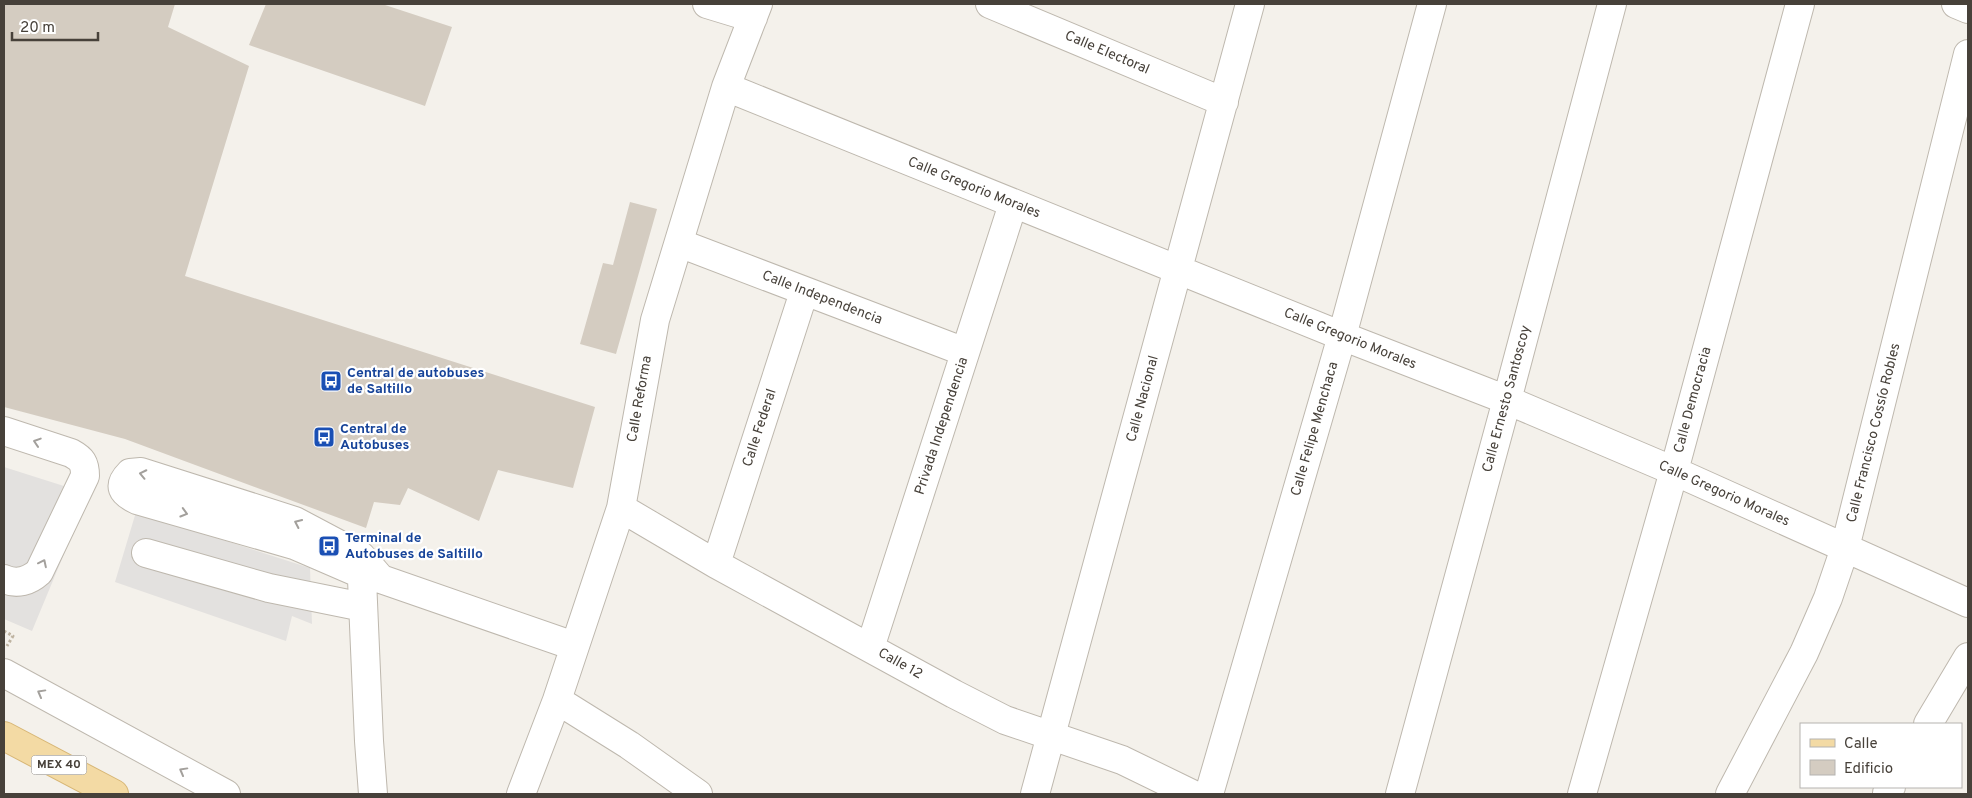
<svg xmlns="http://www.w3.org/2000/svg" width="1972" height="798" font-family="Overpass,sans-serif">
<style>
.parking{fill:#e3e1df}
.building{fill:#d4ccc1}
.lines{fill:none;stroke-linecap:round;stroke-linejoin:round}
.minor-casing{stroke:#beb8ae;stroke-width:30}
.major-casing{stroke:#d7b675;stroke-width:30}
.path{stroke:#beb3a1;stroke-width:3;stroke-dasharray:2.5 2.5;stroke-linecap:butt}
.minor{stroke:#fff;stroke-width:28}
.major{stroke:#f3daa4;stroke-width:28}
.oneway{stroke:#a3a09c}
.labels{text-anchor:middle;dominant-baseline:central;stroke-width:4.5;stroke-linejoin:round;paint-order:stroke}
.shield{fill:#fff;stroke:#7e7a75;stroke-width:1}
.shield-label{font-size:12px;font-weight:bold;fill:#47413a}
.street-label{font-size:14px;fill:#47413a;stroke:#fff}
.transit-label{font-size:14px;font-weight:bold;fill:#164399;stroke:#fff;text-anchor:start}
</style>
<rect width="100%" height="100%" fill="#f4f1eb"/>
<path class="parking" d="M4 467 89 494 32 631 4 619Z
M136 512 310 568 312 624 292 616 286 641 115 582Z"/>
<path class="building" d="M4 4H175L168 27 249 66 185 276 595 407 573 488 498 470 479 521 408 488 400 505 374 502 366 528 125 439 4 407Z
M266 4H382L452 27 425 106 249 45Z
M630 202 657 209 616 354 580 344 603 263 613 265Z"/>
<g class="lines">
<g class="minor-casing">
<path id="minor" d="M707 4 753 18
M990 4 1224 102
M1956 4 1968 9
M726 87 1342 336 1507 400 1674 471 1968 603
M679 243 965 352
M4 431 71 453C82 459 85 463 85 476L39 572C29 581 17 585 4 579
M621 508 716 564 954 694 1005 720 1122 760 1192 794
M146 553 269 588 363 607
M361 556 369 741 373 794
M716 564 804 292
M381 579 361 556 295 521 141 472 130 473C117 486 122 493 137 500L294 545 361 574 381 579 574 646
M870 648 1013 204
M4 673 226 794
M557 700 629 745 698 794
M1928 724 1968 657
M1887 793 1891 787
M521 794 557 700 621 508 655 320 726 87 758 4
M1035 794 1250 4
M1209 794 1342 336 1432 4
M1400 794 1507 400 1612 4
M1582 794 1674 471 1800 4
M1730 794 1804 653 1828 598 1845 548 1968 54"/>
</g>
<g class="major-casing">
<path id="major" d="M4 736 114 794"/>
</g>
<path class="path" d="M4 631 13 636 7 646"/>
<use href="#minor" class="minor"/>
<use href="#major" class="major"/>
</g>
<defs><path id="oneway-chevron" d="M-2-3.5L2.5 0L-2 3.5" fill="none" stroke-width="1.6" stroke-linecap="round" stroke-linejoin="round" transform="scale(1.25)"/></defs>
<g class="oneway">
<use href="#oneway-chevron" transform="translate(37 442) rotate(-162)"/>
<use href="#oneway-chevron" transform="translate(143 474) rotate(-168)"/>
<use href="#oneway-chevron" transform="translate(184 513) rotate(16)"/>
<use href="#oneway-chevron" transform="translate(298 523) rotate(-155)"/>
<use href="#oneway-chevron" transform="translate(43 563) rotate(-64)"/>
<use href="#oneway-chevron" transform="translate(41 693) rotate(-151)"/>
<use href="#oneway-chevron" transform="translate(183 771) rotate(-151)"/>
</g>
<defs>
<g id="bus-square" transform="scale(1.125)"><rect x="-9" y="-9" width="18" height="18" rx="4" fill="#1a4fb4" stroke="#fff"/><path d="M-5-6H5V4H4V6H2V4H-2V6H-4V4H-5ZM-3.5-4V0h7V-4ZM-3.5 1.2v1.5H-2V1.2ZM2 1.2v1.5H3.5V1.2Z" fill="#fff"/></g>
</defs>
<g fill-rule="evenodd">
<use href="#bus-square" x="331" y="381"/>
<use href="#bus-square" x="324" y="437"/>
<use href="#bus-square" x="329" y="546"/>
</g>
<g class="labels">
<rect class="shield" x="31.5" y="755.5" width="55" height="19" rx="4"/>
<g class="shield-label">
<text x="59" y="765">MEX 40</text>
</g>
<g class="street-label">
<text transform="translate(1107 53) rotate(23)">Calle Electoral</text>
<text transform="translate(974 188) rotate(22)">Calle Gregorio Morales</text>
<text transform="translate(822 298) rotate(21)">Calle Independencia</text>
<text transform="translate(1350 339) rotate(22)">Calle Gregorio Morales</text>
<text transform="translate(640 399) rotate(-80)">Calle Reforma</text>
<text transform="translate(1143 399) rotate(-75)">Calle Nacional</text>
<text transform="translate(1507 399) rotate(-75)">Calle Ernesto Santoscoy</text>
<text transform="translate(1693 400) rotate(-75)">Calle Democracia</text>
<text transform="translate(942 426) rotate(-72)">Privada Independencia</text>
<text transform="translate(760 428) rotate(-72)">Calle Federal</text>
<text transform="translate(1315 429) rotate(-74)">Calle Felipe Menchaca</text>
<text transform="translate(1874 433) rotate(-76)">Calle Francisco Cossío Robles</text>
<text transform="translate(1724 494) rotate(24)">Calle Gregorio Morales</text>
<text transform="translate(900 664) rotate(29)">Calle 12</text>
</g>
<g class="transit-label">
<text x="347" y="373">Central de autobuses<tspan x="347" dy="16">de Saltillo</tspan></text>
<text x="340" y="429">Central de<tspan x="340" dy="16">Autobuses</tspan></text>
<text x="345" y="538">Terminal de<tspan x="345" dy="16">Autobuses de Saltillo</tspan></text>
</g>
</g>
<rect width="1972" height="798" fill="none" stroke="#47413a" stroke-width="10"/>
<rect x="1800" y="723" width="162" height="65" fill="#ffffff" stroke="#b5b3b0"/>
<rect x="1810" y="739" width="25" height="8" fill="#f3daa4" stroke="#b5b3b0"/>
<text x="1844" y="748" font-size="15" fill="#47413a">Calle</text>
<rect x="1810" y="760" width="25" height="15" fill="#d4ccc1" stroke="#b5b3b0"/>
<text x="1844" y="773" font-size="15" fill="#47413a">Edificio</text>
<path d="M12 32v8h86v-8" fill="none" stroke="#47413a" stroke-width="2.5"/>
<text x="20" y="32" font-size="15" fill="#47413a" stroke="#ffffff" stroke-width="4" paint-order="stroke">20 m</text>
</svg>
